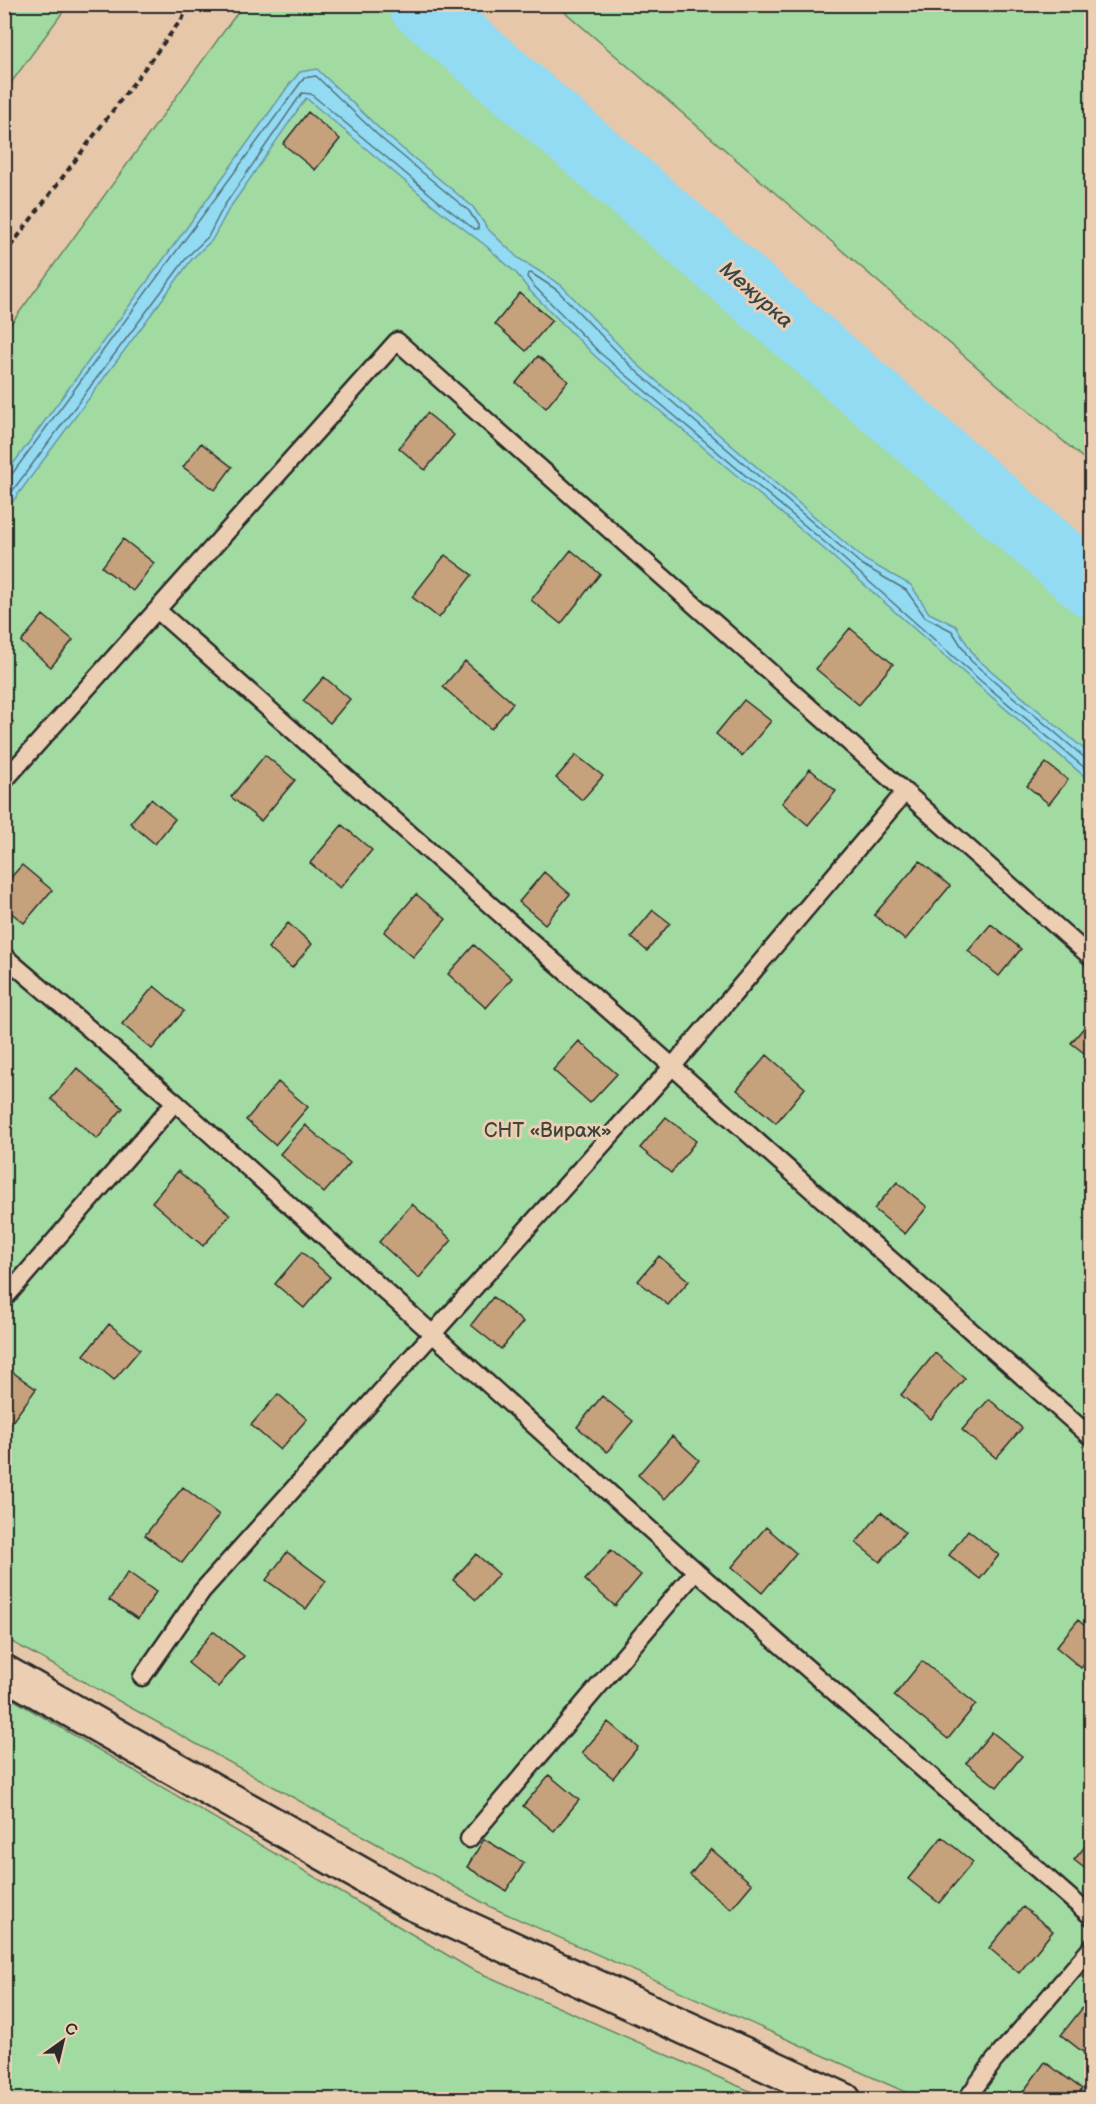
<svg xmlns="http://www.w3.org/2000/svg" width="1096" height="2104" font-family="'Balsamiq Sans',sans-serif">
<style>
.green{fill:#a1dba1;stroke:#668366;stroke-width:1.5}
.water{fill:#92dbf3;stroke:#6995a3;stroke-width:1.5}
.lines{fill:none;stroke-linecap:round;stroke-linejoin:round}
.shore{stroke:#54717b;stroke-width:1.5}
.river{stroke:#92dbf3;stroke-width:64}
.building{fill:#c5a17c;stroke:#2b2b2b;stroke-width:1.5}
.service-casing{stroke:#2b2b2b;stroke-width:21}
.minor-casing{stroke:#2b2b2b;stroke-width:38}
.path{stroke:#2b2b2b;stroke-width:4;stroke-dasharray:6 4.5;stroke-linecap:butt}
.service{stroke:#ecceb2;stroke-width:16}
.minor{stroke:#ecceb2;stroke-width:33}
.labels{text-anchor:middle;dominant-baseline:central;stroke-width:6;stroke-linejoin:round;paint-order:stroke}
.park-label{font-size:20px;fill:#3d453d;stroke:#ecceb2}
.water-label{font-size:21px;font-style:italic;fill:#3a4549;stroke:#ecceb2}
</style>
<rect width="100%" height="100%" fill="#e7c7a9"/>
<filter id="ink" filterUnits="userSpaceOnUse"><feTurbulence type="fractalNoise" baseFrequency=".0167" numOctaves="2"/><feDisplacementMap in="SourceGraphic" scale="12" xChannelSelector="R" yChannelSelector="G"/><feConvolveMatrix kernelMatrix="1 2 1 2 8 2 1 2 1" color-interpolation-filters="sRGB"/></filter>
<g filter="url(#ink)">
<path class="green" d="M5 4 68 5 5 91 4 5Z
M243 5H384L1091 623V2099H921L491 1907 5 1638V332Z
M562 5H1091V465L565 12Z
M4 1694 471 1969 768 2099H5Z"/>
<path class="water" d="M317 69 386 135 473 207 488 229 518 258 561 285 638 365 865 560 911 585 929 613 956 626 975 657 1091 755V782L979 686 824 549 596 357 529 290 517 274 485 245 439 210 306 98 229 209 212 240 192 259 5 512V475L193 219 289 85 300 72Z"/>
<g class="lines">
<path class="shore" d="M4 477 12 474 304 78 316 76 382 139 469 211 478 225V229H474L443 205 311 94 302 93 224 206 208 237 188 256 4 502
M1092 759 1085 758 971 661 952 631 925 617 906 590 861 564 634 369 557 290 531 273 528 274 527 277 534 286 600 353 828 545 982 682 1092 774"/>
<path class="river" d="M420 4 1092 586"/>
</g>
<path class="building" d="M308 112 340 139 315 170 283 144Z
M520 293 552 320 526 351 495 324Z
M538 356 568 381 546 408 516 383Z
M427 413 454 435 425 470 399 448Z
M201 443 232 467 215 490 183 467Z
M123 539 154 563 133 591 102 567Z
M571 550 600 574 561 624 531 600Z
M445 555 472 575 439 618 412 597Z
M43 615 73 640 51 667 21 642Z
M850 628 893 664 859 705 816 669Z
M465 661 513 703 491 729 443 687Z
M324 677 350 699 330 723 303 701Z
M744 700 771 721 742 756 716 734Z
M4 716 13 722 4 733Z
M265 755 295 780 261 821 231 797Z
M576 755 603 776 582 800 556 778Z
M1046 763 1068 780 1049 804 1027 786Z
M810 769 836 791 808 825 782 803Z
M151 799 175 819 155 844 130 823Z
M342 825 372 850 340 888 310 863Z
M920 861 950 886 905 940 874 915Z
M22 865 52 890 24 923 4 907V885Z
M544 872 570 894 545 924 519 902Z
M416 894 446 919 413 957 384 932Z
M653 910 670 923 647 951 631 937Z
M288 923 312 944 292 968 268 948Z
M991 924 1021 949 999 976 968 951Z
M474 945 512 978 486 1008 448 974Z
M154 986 184 1011 152 1049 122 1024Z
M1092 1018V1059L1071 1043Z
M579 1041 617 1074 590 1103 553 1070Z
M767 1055 805 1088 776 1123 737 1090Z
M77 1068 123 1108 97 1139 51 1099Z
M278 1082 308 1107 275 1145 246 1120Z
M666 1117 696 1141 671 1173 640 1148Z
M305 1125 350 1163 324 1193 280 1154Z
M178 1171 230 1215 203 1246 152 1202Z
M897 1182 927 1207 905 1234 874 1209Z
M412 1204 452 1240 419 1278 379 1242Z
M302 1252 330 1277 304 1308 275 1284Z
M659 1256 689 1281 668 1305 638 1281Z
M493 1297 523 1322 501 1349 471 1325Z
M109 1324 140 1349 114 1380 84 1355Z
M935 1353 965 1378 931 1419 901 1395Z
M4 1366 36 1389 12 1422 4 1416Z
M278 1394 307 1419 280 1450 251 1425Z
M602 1396 633 1421 607 1452 577 1427Z
M989 1399 1022 1428 996 1458 962 1430Z
M672 1436 699 1460 665 1499 638 1475Z
M183 1487 219 1515 182 1563 145 1535Z
M881 1512 905 1532 880 1562 856 1543Z
M766 1527 796 1553 762 1593 732 1567Z
M968 1530 999 1555 980 1579 949 1555Z
M611 1550 641 1575 615 1606 585 1580Z
M287 1552 326 1581 306 1609 266 1580Z
M476 1554 499 1574 476 1600 453 1580Z
M128 1572 156 1592 138 1619 109 1600Z
M1078 1620 1092 1632V1656L1081 1668 1056 1647Z
M213 1631 244 1656 218 1687 188 1663Z
M922 1661 976 1704 948 1739 894 1696Z
M608 1722 638 1747 613 1778 582 1753Z
M992 1732 1022 1756 997 1787 966 1763Z
M549 1775 579 1800 554 1831 523 1806Z
M942 1837 973 1862 939 1903 908 1879Z
M1092 1838V1874L1074 1860Z
M484 1839 524 1863 506 1891 467 1867Z
M711 1849 752 1884 731 1909 690 1875Z
M1023 1907 1053 1931 1019 1973 989 1948Z
M1088 2001 1092 2004V2059L1061 2035Z
M1045 2062 1082 2089 1074 2100H1017Z"/>
<g class="lines">
<g class="service-casing">
<path id="service" d="M157 610 1092 1438
M4 781 397 341 1092 958
M4 956 175 1102 696 1571 1092 1917
M4 1299 175 1102
M142 1677 202 1591 672 1067 905 792
M469 1839 696 1571
M966 2100 994 2061 1092 1947"/>
</g>
<g class="minor-casing">
<path id="minor" d="M4 1672 410 1902 844 2100"/>
</g>
<path class="path" d="M4 255 193 4"/>
<use href="#service" class="service"/>
<use href="#minor" class="minor"/>
</g>
</g>
<g class="labels">
<g class="park-label">
<text x="548" y="1131">СНТ «Вираж»</text>
</g>
<g class="water-label">
<text transform="translate(756 295) rotate(41)">Межурка</text>
</g>
</g>
<rect width="1096" height="2104" fill="none" stroke="#ecceb2" stroke-width="24"/>
<rect x="12" y="12" width="1072" height="2080" fill="none" stroke="#2b2b2b" stroke-width="2" filter="url(#ink)"/>
<g transform="translate(63 2041) rotate(34)" stroke="#ecceb2" stroke-width="4.5" paint-order="stroke">
<path d="M0-4.5L10 22L0 15L-10 22Z" fill="#2b2b2b"/>
<text y="-9" font-size="16" font-weight="bold" text-anchor="middle" fill="#2b2b2b">С</text>
</g>
</svg>
